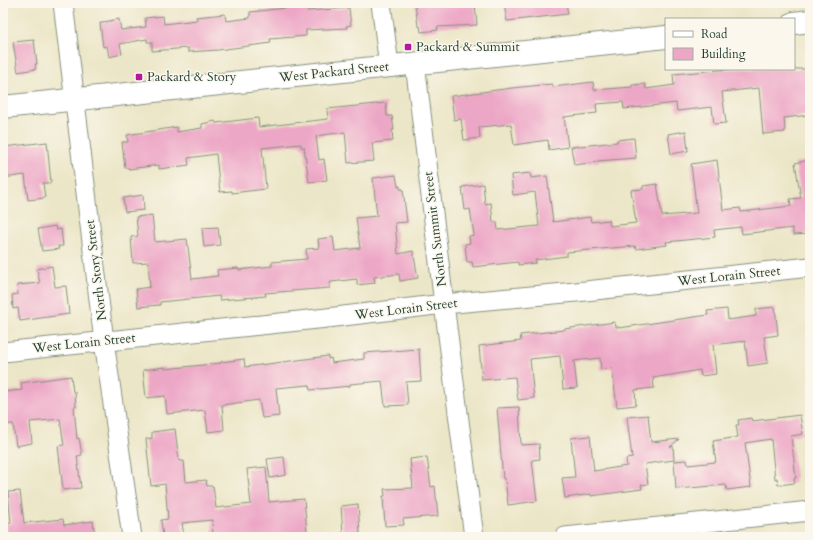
<svg xmlns="http://www.w3.org/2000/svg" width="813" height="540" font-family="Cardo,serif">
<style>
.building{fill:#eda7c6}
.lines{fill:none;stroke-linecap:round;stroke-linejoin:round}
.street-casing{stroke:#86927e;stroke-width:21}
.secondary-casing{stroke:#86927e;stroke-width:24}
.street{stroke:#fff;stroke-width:19}
.secondary{stroke:#fff;stroke-width:22}
.poi-dot{fill:#b5179e;stroke:#fbf7ec;stroke-width:1.5}
.labels{text-anchor:middle;dominant-baseline:central;stroke-width:3;stroke-linejoin:round;paint-order:stroke}
.poi-label{font-size:13px;fill:#1f3d34;stroke:#fbf7ec;text-anchor:start}
.street-label{font-size:13px;fill:#1f3d34;stroke:#fbf7ec}
</style>
<rect width="100%" height="100%" fill="#fbf7ec"/>
<filter id="ink" filterUnits="userSpaceOnUse"><feTurbulence type="fractalNoise" baseFrequency=".025" numOctaves="2"/><feDisplacementMap in="SourceGraphic" scale="8" xChannelSelector="R" yChannelSelector="G"/><feConvolveMatrix kernelMatrix="1 2 1 2 8 2 1 2 1" color-interpolation-filters="sRGB"/></filter>
<filter id="wash" filterUnits="userSpaceOnUse"><feTurbulence type="fractalNoise" baseFrequency=".012" numOctaves="4" result="noise"/><feDisplacementMap in="SourceGraphic" scale="16" xChannelSelector="R" yChannelSelector="G"/><feGaussianBlur stdDeviation="0.9" result="paint"/><feColorMatrix in="noise" values="0 0 0 0 0 0 0 0 0 0 0 0 0 0 0 0 0 1.4 0 .05"/><feComposite in="paint" operator="in"/></filter>
<g filter="url(#wash)">
<rect width="100%" height="100%" fill="#ece6c8"/>
<g id="blocks">
<path class="building" d="M307 3V11L349 8 351 25 346 26 347 28 306 30V36L270 39 271 43 218 50 188 52V48L152 51V42H147V39L120 44 122 54 109 57 107 46 103 47 100 23H104V22L119 19 121 30 146 27 145 18 163 16 164 24 197 20 196 17 225 14 226 21 250 18V12L286 8V4Z
M424 3H475L477 25 437 27 438 30 421 32 420 26H418L415 4Z
M504 3H566L568 14 507 21Z
M34 40 37 64H35L36 69 18 72 13 42Z
M731 69H810V80L806 81 810 115 784 118 785 132 763 134 759 88 722 92 726 123 714 124 712 107 677 111 676 103 624 109 623 102 596 104 597 113 564 117 568 147 549 150 548 140 514 145 511 124 479 127 480 138 464 140 461 119 454 120 451 96 512 88 552 84 553 87 593 82 594 90 632 87V85L645 84 646 89 674 85 673 74Z
M386 103 387 116H392L394 130H392L393 141 372 143 374 161 348 163 345 132 316 136 319 160 324 159 327 180 309 182 304 147H301V144L262 148 266 189 232 193V191L220 192 216 154 188 158 189 165 159 169V165L129 169V168H125L122 142H128L127 135 177 127V132L202 128V124L215 121 216 123 258 118 259 127 328 119 327 109Z
M686 131 688 151 671 154 668 134Z
M634 138 636 158 597 161 598 162 574 165 571 147 617 142V140Z
M47 142 51 183H43L45 198 28 200 25 175 3 178V147Z
M717 160 723 210 740 208 741 212 791 206 790 199 801 198 795 163 810 160V234L793 235V228L742 234 741 227 714 230 715 237 666 242 667 245 636 249 635 246 567 252V256L535 260 536 263 518 265V262L473 267 472 262H467L465 244 470 243 469 236 474 235 470 209 465 210 462 187 483 184 485 204 491 203 493 222H497L498 230 539 226 535 192 513 195 511 175 530 173 531 178 547 176 553 222 590 217 591 222 609 220 610 226 636 223 631 190 643 189V186L657 184 662 216 697 213 691 164Z
M396 175 398 187 400 186V189H403L407 222 395 223 398 254 413 251 418 278 400 281 399 274 374 277 375 283 357 285V279L331 282 330 283V288L265 293 266 296 220 300 219 296 160 302V305L138 307 136 289 150 287 148 262 133 263 131 237 138 236 136 217 152 215 155 242 187 239 192 279 218 276 217 270 238 268 239 270 272 266V262L307 259 306 249 319 248 318 239 333 237 335 251 360 248 356 218 377 216 373 178Z
M143 195 144 210 125 212 123 198Z
M55 226 56 230 61 229 63 246H58L59 249 42 251 38 229Z
M218 227 220 245 204 247 202 228Z
M52 266 55 287 66 286 69 314 20 321 18 308 13 309 12 295 18 294 17 285 40 283 37 269Z
M775 307 778 335 764 337 768 363 748 366 745 341 713 345 716 374 701 376 700 370 653 378 654 388 635 390 636 405 617 407 612 368 601 370 600 358 574 361 577 388 563 389 560 356 530 359 534 398 518 400 515 377 482 380 479 346 521 341 520 335 564 330V329L615 322 616 327H619V328L708 315 707 311 727 309 728 320 756 316V309Z
M419 349 421 381 406 382 408 405 385 406 382 381 350 384V386L310 390 309 385 276 388 279 416 262 418 259 400 222 405 224 430 208 432 205 410 167 414 165 396 146 398 143 370 165 367V369L221 363V362L244 359 245 367 328 356V359L331 358 332 363 364 359V353Z
M71 376 73 392H75L76 407H74L77 439 79 438 82 455 77 456 81 488 63 490 58 446 64 445 60 419 30 422 32 443 16 446 13 424 3 425V392L22 390 21 383Z
M519 407 521 445 539 444 540 459 532 460 537 501 508 505 505 479H503L497 408Z
M648 415 651 442 679 439 670 447 673 446 674 460 645 464 648 484 641 485 642 489 591 496V494L565 498 562 478 575 477 571 438 590 436 594 471 627 466 626 459 632 458 627 417Z
M800 415 803 434 791 436 796 478H794L795 483 778 485 777 478 775 479 771 439 745 443 751 487 727 490 726 485 676 489 674 461 687 460 688 465 716 462 713 441 738 437 736 425H739L738 420 751 418 752 421Z
M175 429 179 461H184L186 482 206 480 207 486H213L216 508 251 504 247 469 266 467 269 502 304 499 307 532H305V537H215V535H213L212 520 182 523 184 537H163L161 520 168 519 165 484 151 486 146 439 152 438V432Z
M284 457 286 475 270 478 267 459Z
M427 457 431 487 435 486 438 516 403 519 404 525 385 526 383 496H385L384 489 413 488 410 459Z
M20 491 24 523 63 519 64 525 93 521 95 537H8L6 524 11 523 8 492Z
M358 504 360 533 343 534 341 506Z"/>
</g>
</g>
<g filter="url(#ink)">
<use href="#blocks" fill-opacity="0" stroke="#86927e" stroke-width="1"/>
<g class="lines">
<g class="street-casing">
<path id="street" d="M63 3 104 341 132 537
M381 3 389 66
M415 63 444 304 474 537
M3 352 327 318 444 304 576 292 810 267
M565 537 810 511"/>
</g>
<g class="secondary-casing">
<path id="secondary" d="M794 23 810 21
M3 107 666 37"/>
</g>
<use href="#street" class="street"/>
<use href="#secondary" class="secondary"/>
</g>
</g>
<g class="poi-dot">
<rect x="404" y="43" width="8" height="8" rx="2"/>
<rect x="135" y="73" width="8" height="8" rx="2"/>
</g>
<g class="labels">
<g class="poi-label">
<text x="416" y="47">Packard &amp; Summit</text>
<text x="147" y="77">Packard &amp; Story</text>
</g>
<g class="street-label">
<text transform="translate(334 72) rotate(-6)">West Packard Street</text>
<text transform="translate(435 229) rotate(-97)">North Summit Street</text>
<text transform="translate(96 270) rotate(-97)">North Story Street</text>
<text transform="translate(729 276) rotate(-6)">West Lorain Street</text>
<text transform="translate(406 309) rotate(-7)">West Lorain Street</text>
<text transform="translate(84 343) rotate(-6)">West Lorain Street</text>
</g>
</g>
<rect width="813" height="540" fill="none" stroke="#fbf7ec" stroke-width="16"/>
<rect x="665" y="18" width="130" height="52" fill="#fbf7ec" stroke="#a3ada2"/>
<rect x="673" y="31" width="20" height="6" fill="#ffffff" stroke="#a3ada2"/>
<text x="701" y="38" font-size="12" fill="#1f3d34">Road</text>
<rect x="673" y="48" width="20" height="12" fill="#eda7c6" stroke="#a3ada2"/>
<text x="701" y="58" font-size="12" fill="#1f3d34">Building</text>
</svg>
